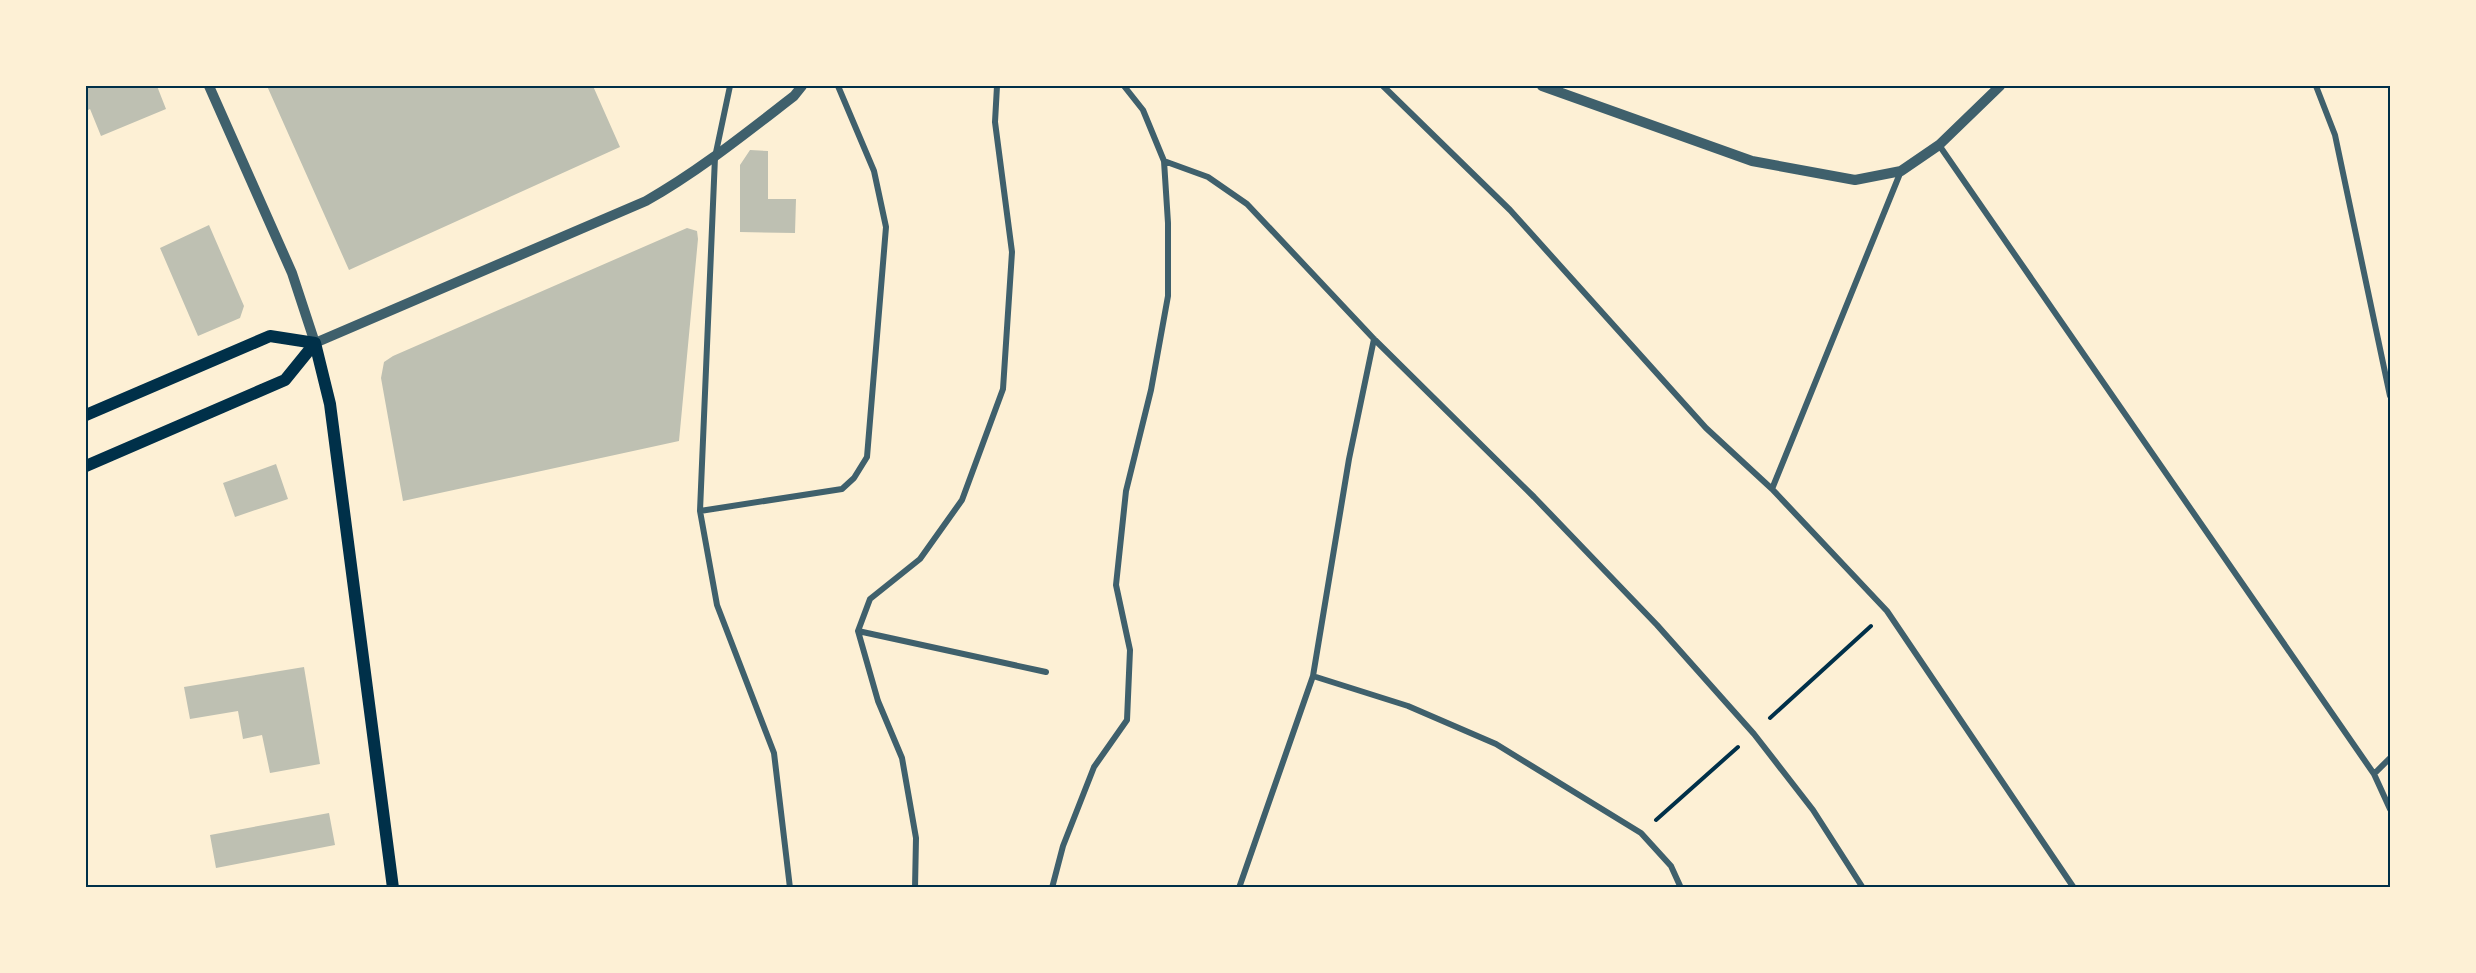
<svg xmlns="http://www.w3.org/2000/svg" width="2476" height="973" font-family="'Titillium Web',sans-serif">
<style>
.building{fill:#bec0b2}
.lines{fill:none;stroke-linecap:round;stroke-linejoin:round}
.path{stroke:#003049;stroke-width:4}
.minor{stroke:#3f606c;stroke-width:6}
.tertiary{stroke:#3f606c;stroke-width:10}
.secondary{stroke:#003049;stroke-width:12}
.neatline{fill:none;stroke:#003049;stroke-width:2}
</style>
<rect width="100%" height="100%" fill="#fdf0d5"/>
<path class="building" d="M86 86H157L166 109 101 136 90 109 86 111Z
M267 86H593L620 147 349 270Z
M750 150 768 151V199H796L795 233 740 232V165Z
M209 225 244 306 240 318 198 336 160 248Z
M687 228 697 231 698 239 679 441 403 501 381 378 384 362 393 356Z
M276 464 288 499 235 517 223 483Z
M304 667 320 764 270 773 262 735 243 739 238 711 190 719 184 687Z
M329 813 335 845 216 868 210 835Z"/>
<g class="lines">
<path class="path" d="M1770 718 1871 626
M1656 820 1738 747"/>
<path class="minor" d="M730 86 715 157 700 511 717 605 774 753 790 888
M1383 86 1510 210 1706 428 1772 489 1887 611 2074 888
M2316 86 2335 135 2390 396
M1939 145 2374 774 2390 809
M1164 161 1208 177 1247 204 1374 339 1534 497 1657 625 1754 734 1813 810 1863 888
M1772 489 1901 171
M700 511 842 489 854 478 867 457 886 227 874 171 838 86
M858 631 1046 672
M1313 676 1408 706 1496 744 1641 833 1671 866 1681 888
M2374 774 2390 758
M915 888 916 838 902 758 878 701 858 631 870 599 920 559 962 500 1003 389 1012 252 995 122 997 86
M1052 888 1063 846 1094 767 1127 720 1130 650 1116 585 1126 491 1151 390 1168 296V223L1164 161 1143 110 1124 86
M1239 888 1313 676 1349 459 1374 339"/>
<path class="tertiary" d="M209 86 292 273 315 343 646 201C699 171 746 133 794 96L802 86
M1542 86 1752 161 1855 180 1901 171 1939 145 2000 86"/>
<path class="secondary" d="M315 343 330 404 393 888
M86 415 270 336 315 343
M86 466 285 380 315 343"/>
</g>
<rect width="2476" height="973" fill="none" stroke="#fdf0d5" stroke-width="174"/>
<rect x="87" y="87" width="2302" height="799" class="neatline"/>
</svg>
